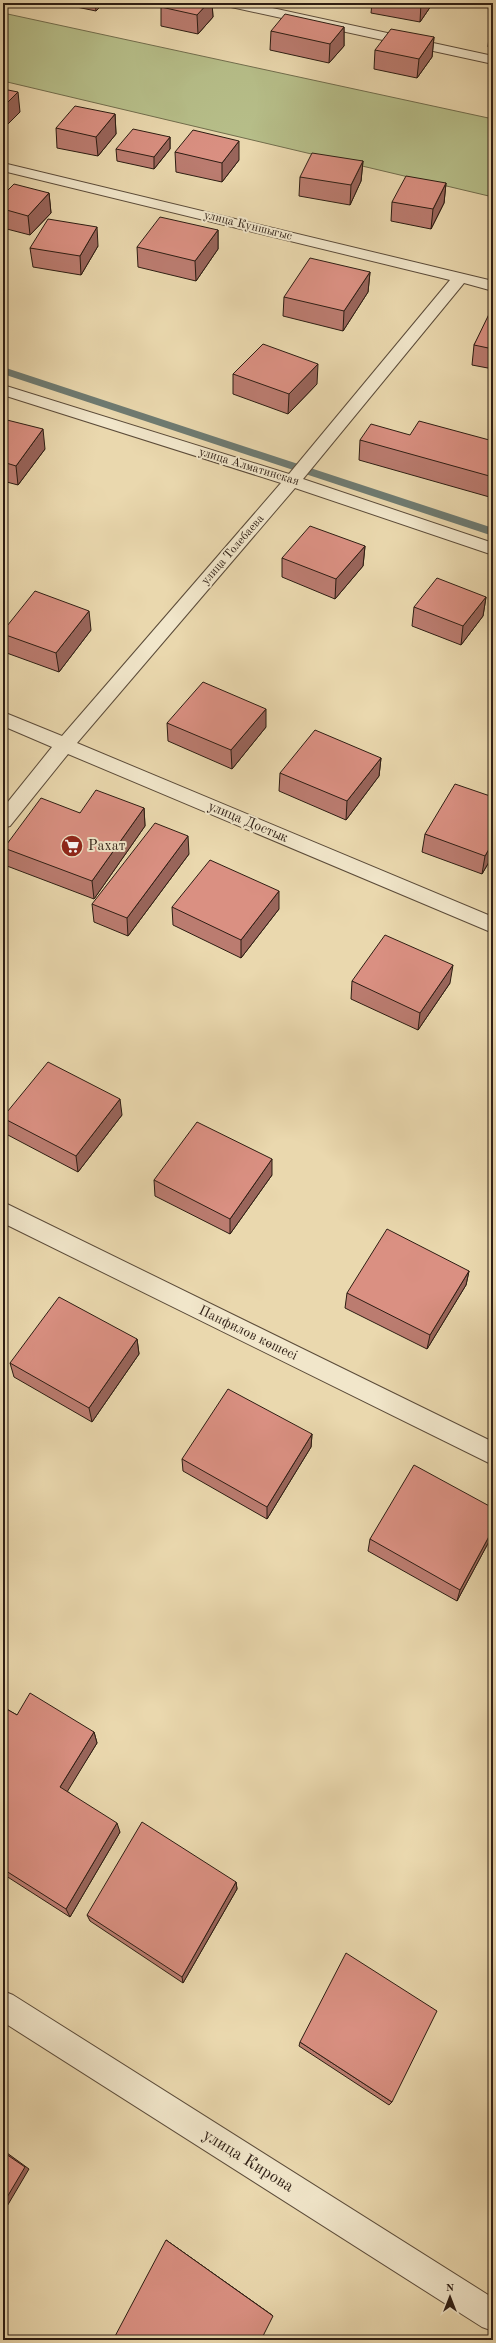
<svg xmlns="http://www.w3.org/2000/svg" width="496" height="2343" font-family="'Old Standard TT',serif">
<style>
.green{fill:#b7bf8a;stroke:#726e4e}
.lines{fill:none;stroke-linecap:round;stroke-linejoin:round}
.stream{fill:#6e7b72;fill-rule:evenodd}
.minor-casing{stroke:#5c4c3a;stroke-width:2}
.minor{fill:#f1e6ca;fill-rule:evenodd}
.wall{fill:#bb7c70;stroke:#2d1d13}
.shaded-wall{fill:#99655b;stroke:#2d1d13}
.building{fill:#da9082;stroke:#2d1d13}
.labels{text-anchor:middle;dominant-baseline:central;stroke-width:4;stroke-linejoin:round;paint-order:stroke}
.far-street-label{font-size:12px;fill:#2d1d13;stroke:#f1e6ca}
.street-label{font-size:14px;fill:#2d1d13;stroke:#f1e6ca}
.poi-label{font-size:14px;fill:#2d1d13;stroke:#f1e6ca;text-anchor:start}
.near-street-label{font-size:17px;fill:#2d1d13;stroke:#f1e6ca}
</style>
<rect width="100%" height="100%" fill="#ead8ae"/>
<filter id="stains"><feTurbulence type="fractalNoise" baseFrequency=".005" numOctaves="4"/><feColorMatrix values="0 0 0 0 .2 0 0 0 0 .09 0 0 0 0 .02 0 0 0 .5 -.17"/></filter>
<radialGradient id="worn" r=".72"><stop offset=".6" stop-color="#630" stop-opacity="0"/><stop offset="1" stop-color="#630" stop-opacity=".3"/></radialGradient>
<path class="green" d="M3 13 493 119V197L3 81Z"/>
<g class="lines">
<path class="stream" d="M3 367 493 528V536L3 374Z"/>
<g class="minor-casing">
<path id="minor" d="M225 3H249L493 56V64L231 7Z
M3 163 493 281V291L464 283 303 479 493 543V555L295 488 77 743 493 917V933L68 754 10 826 3 828V808L52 747 3 726V712L62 736 281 483 3 395V385L289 474 450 280 3 171Z
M3 1202 493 1442V1465L3 1223Z
M3 1991 13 1995 493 2298V2331L482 2327 3 2022Z"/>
</g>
<use href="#minor" class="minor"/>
</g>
<path class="wall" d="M57 3H104L96 11Z
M164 3H212L213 17 198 34 161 26V7Z
M372 3H433L420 22 371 13Z
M493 24V48L488 47 490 27Z
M344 27V46L329 63 270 50 271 31Z
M434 37 432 57 417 78 374 69 375 50Z
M115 114 116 134 98 156 57 148 56 128Z
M170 137V149L154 169 117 161 116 149Z
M175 152 239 160 222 182 176 172Z
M363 161 361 181 350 205 299 196 300 177Z
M446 183 444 203 431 229 391 221 392 202Z
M49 193 51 213 30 235 3 228V195Z
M218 230V249L196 281 138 267 137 247Z
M98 246 81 275 33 267 30 248Z
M370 272 368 292 343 331 283 316 284 297Z
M493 311V369L472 365 474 345Z
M233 374 317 384 288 414 233 394Z
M3 419 45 449 18 485 3 481Z
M360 440 493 441V498L359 460Z
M365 546 363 566 335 599 282 577V558Z
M486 597 483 616 461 645 412 626 414 607Z
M91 630 59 672 4 652 3 646V631Z
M167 723 266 727 232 769 168 741Z
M381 758 379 776 346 820 279 791 280 773Z
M144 808 145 826 94 899 7 866 4 848 80 813Z
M425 834 493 855 482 874 422 852Z
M189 854 128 936 94 922 92 904Z
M493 887V908L489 906 492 888Z
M172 907 279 909 241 958 173 925Z
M352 981 450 983 418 1030 351 999Z
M122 1115 78 1172 6 1134 3 1121V1117Z
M272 1175 230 1234 155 1196 154 1180Z
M469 1271 466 1285 427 1349 345 1308 347 1293Z
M137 1339 139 1354 92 1422 14 1377 10 1363Z
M312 1434 311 1447 267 1519 183 1471 182 1459Z
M493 1508V1534L457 1601 368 1551 370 1539Z
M3 1707 17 1715 94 1732 97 1743 67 1791 120 1832 70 1917 3 1874Z
M236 1882 237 1889 183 1983 90 1921 87 1915Z
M300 2042 392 2102 389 2105 299 2046Z"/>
<path class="shaded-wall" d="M95 3H104L96 11Z
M208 3H212L213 17 198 34 197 15Z
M421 3H433L420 22Z
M344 27V46L329 63 330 44Z
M434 37 432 57 417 78 419 59Z
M18 92 20 112 3 129V107Z
M115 114 116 134 98 156 96 137Z
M170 137V149L154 169V157Z
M239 141V160L222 182V163Z
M363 161 361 181 350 205 351 185Z
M446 183 444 203 431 229 433 209Z
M49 193 51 213 30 235 28 216Z
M97 227 98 246 81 275 80 256Z
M218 230V249L196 281 195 261Z
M370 272 368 292 343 331 344 311Z
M318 364 317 384 288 414 289 394Z
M43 429 45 449 18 485 16 466Z
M365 546 363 566 335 599 336 579Z
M486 597 483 616 461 645 463 626Z
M89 611 91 630 59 672 56 653Z
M266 709V727L232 769 231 750Z
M381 758 379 776 346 820 347 801Z
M144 808 145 826 94 899 92 881Z
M188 836 189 854 128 936 127 918Z
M493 842V855L482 874 485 856Z
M279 891V909L241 958V940Z
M453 965 450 983 418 1030 420 1013Z
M120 1099 122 1115 78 1172 76 1156Z
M272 1159V1175L230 1234V1219Z
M469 1271 466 1285 427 1349 430 1335Z
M137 1339 139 1354 92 1422 89 1408Z
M312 1434 311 1447 267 1519V1507Z
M493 1529V1534L457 1601 460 1590Z
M94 1732 97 1743 64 1797 60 1787Z
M117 1823 120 1832 70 1917 66 1909Z
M236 1882 237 1889 183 1983 182 1977Z
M3 2150 29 2169 3 2213Z
M166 2240 272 2315 273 2316Z"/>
<path class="building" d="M164 3H208L197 15 161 7Z
M285 14 344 27 330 44 271 31Z
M493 24V28L490 27Z
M391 29 434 37 419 59 375 50Z
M3 89 18 92 3 107Z
M75 106 115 114 96 137 56 128Z
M133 129 170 137 154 157 116 149Z
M193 130 239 141 222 163 175 152Z
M312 153 363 161 351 185 300 177Z
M406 176 446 183 433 209 392 202Z
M14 184 49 193 28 216 3 209V195Z
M160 217 218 230 195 261 137 247Z
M48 219 97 227 80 256 30 248Z
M310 258 370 272 344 311 284 297Z
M491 310 493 311V349L474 345Z
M263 344 318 364 289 394 233 374Z
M3 419 43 429 16 466 3 462Z
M419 421 493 441V477L360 440 371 424 410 435Z
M310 526 365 546 336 579 282 558Z
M437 578 486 597 463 626 414 607Z
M35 591 89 611 56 653 3 634V631Z
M203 682 266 709 231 750 167 723Z
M315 730 381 758 347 801 280 773Z
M455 784 493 797V842L485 856 425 834Z
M96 790 144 808 92 881 4 848 41 798 80 813Z
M155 823 188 836 127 918 92 904Z
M210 860 279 891 241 940 172 907Z
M385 935 453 965 420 1013 352 981Z
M48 1062 120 1099 76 1156 3 1118V1117Z
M197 1122 272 1159 230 1219 154 1180Z
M387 1229 469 1271 430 1335 347 1293Z
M59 1297 137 1339 89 1408 10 1363Z
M228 1389 312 1434 267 1507 182 1459Z
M414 1465 493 1508V1529L460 1590 370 1539Z
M30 1693 94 1732 60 1787 117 1823 66 1909 3 1869V1707L17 1715Z
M142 1822 236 1882 182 1977 87 1915Z
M346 1953 437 2011 392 2102 300 2042Z
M3 2152 25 2167 3 2204Z
M166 2240 273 2316 261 2340H113Z"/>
<defs>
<g id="supermarket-disc" transform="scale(1.15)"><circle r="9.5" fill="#8f2418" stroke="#f1e6ca"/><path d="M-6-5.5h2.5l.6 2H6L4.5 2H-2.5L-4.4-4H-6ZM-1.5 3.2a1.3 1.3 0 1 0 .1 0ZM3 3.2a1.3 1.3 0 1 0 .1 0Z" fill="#fff"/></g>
</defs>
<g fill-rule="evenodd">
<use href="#supermarket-disc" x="72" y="846"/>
</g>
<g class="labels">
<g class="far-street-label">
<text transform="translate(248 226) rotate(14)">улица Куншыгыс</text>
<text transform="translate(249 467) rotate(17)">улица Алматинская</text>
<text transform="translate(233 550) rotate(-49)">улица Толебаева</text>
</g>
<g class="street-label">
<text transform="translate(248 822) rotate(23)">улица Достык</text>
<text transform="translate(248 1333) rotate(26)">Панфилов көшесі</text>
</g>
<g class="poi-label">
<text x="88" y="846">Рахат</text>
</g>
<g class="near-street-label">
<text transform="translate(248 2161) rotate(32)">улица Кирова</text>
</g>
</g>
<rect width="496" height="2343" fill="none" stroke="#ead8ae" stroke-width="16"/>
<rect x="4" y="4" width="488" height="2335" fill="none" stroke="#2d1d13" stroke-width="2"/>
<rect x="8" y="8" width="480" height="2327" fill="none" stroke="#2d1d13"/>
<g transform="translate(450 2297)" stroke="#f1e6ca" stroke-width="3" paint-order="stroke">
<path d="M0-3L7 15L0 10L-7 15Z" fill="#2d1d13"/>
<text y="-6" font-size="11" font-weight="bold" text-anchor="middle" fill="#2d1d13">N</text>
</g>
<rect width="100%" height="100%" filter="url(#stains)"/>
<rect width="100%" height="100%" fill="url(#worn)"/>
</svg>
